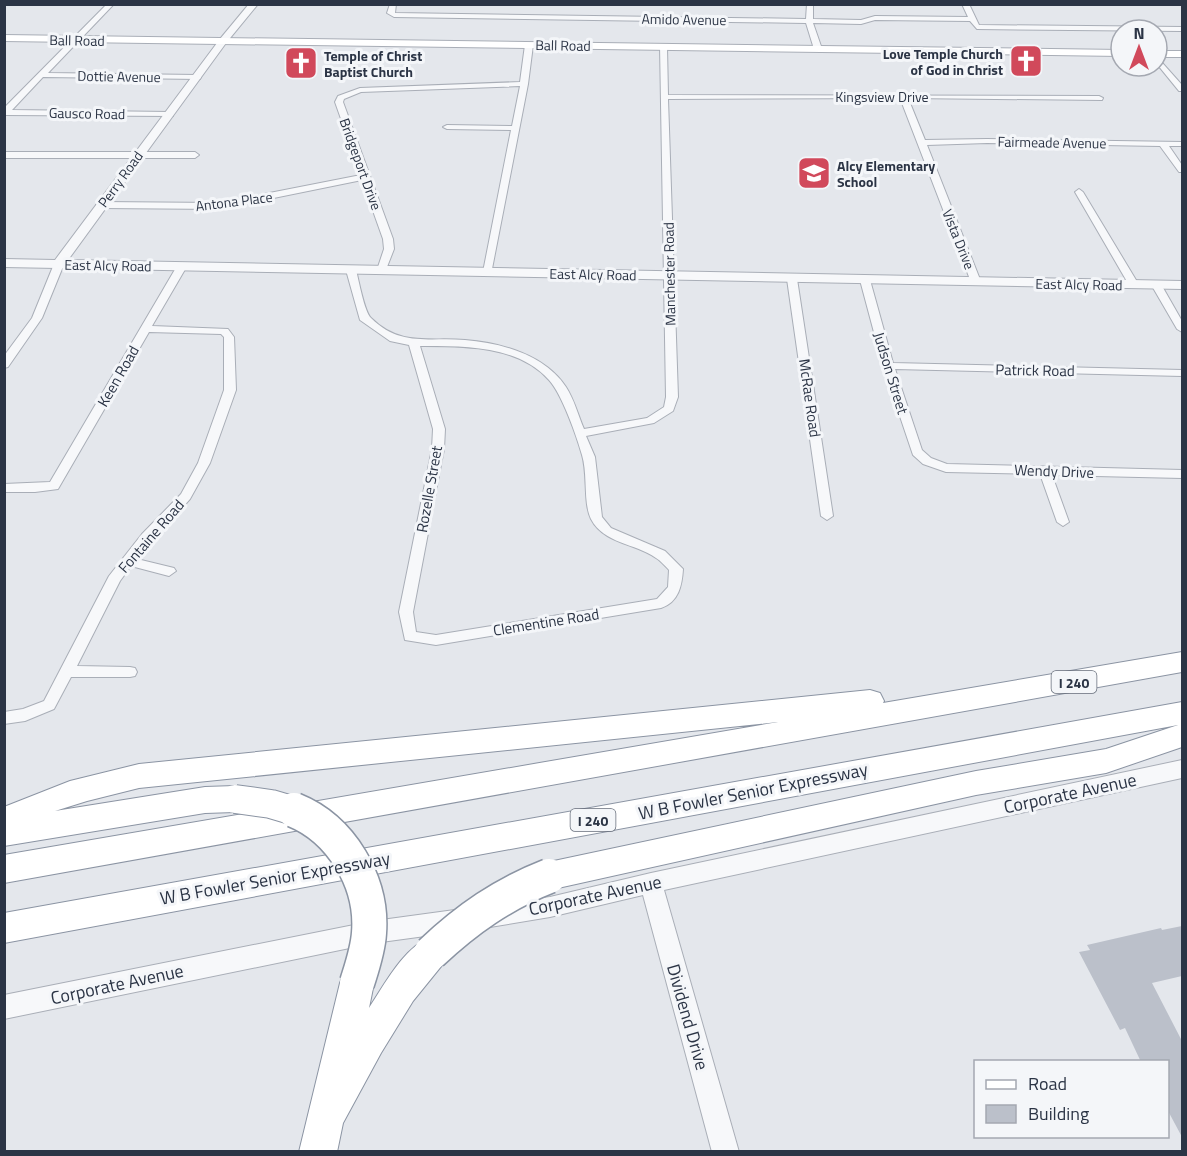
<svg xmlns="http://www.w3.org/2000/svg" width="1187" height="1156" font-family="'Titillium Web',sans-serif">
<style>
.building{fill:#bbc0ca}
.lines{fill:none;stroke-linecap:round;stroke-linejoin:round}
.minor-casing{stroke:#a9aeb7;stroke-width:2}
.tertiary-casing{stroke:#a9aeb7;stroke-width:2}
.secondary-casing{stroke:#a9aeb7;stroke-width:2}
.motorway-casing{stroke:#8b94a3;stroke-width:2}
.minor{fill:#f7f8fa;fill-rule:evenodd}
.tertiary{fill:#f7f8fa;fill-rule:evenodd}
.secondary{fill:#fff;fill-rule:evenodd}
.motorway{fill:#fff;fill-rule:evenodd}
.motorway-bridge-far1-casing{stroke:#8b94a3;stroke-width:30;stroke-linecap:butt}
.motorway-bridge-casing{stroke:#8b94a3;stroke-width:37;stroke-linecap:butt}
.motorway-bridge-far1{stroke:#fff;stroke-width:28}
.motorway-bridge{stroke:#fff;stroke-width:34}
.labels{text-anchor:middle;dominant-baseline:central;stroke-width:6;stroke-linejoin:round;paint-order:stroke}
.far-street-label{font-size:14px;fill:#2b3445;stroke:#f4f6f9}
.far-poi-label{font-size:14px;font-weight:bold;fill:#2b3445;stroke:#f4f6f9;text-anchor:start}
.shield{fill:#f4f6f9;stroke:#676e7b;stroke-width:1.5}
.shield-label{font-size:14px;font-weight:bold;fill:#2b3445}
.street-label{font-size:15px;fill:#2b3445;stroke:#f4f6f9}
.near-street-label{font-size:18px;fill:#2b3445;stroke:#f4f6f9}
</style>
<rect width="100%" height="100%" fill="#e4e7ec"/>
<path class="building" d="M314 52 304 71H289L299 53Z
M1182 926V976L1152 983 1182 1041V1137L1167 1109V1062H1141L1125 1028 1120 1030 1079 952 1090 950 1087 945 1161 928 1162 930Z"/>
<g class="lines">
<g class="minor-casing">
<path id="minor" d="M107 4H114L48 73 197 75 201 77 200 79 43 77 12 110 170 112H173V116L4 115V108Z
M390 4H396L395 13 806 19 807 4H813V19L861 20 875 16 968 17 962 4H969L979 25 1182 27V31L977 29 970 21 875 20 861 24 813 23 822 49 818 51 814 49 806 23 394 17 387 13Z
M529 43 533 45 528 84 491 274 483 272 511 130 447 129 443 127 447 125 512 126 520 86 361 92 344 99 343 102 393 239 394 249 385 272 377 270 384 249 383 239 362 180 219 209 101 208 96 205 101 202 219 203 361 175 335 102 338 96 360 88 520 82 525 45Z
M660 45 667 47 668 95 1099 96 1103 98 1102 100 908 98 925 140 987 139 1182 142V146H1169L1182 165V172H1179L1160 146 987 143 927 145 981 282 976 285 971 282 900 98 668 99 678 397 673 411 654 423 586 436 595 457 602 517 611 528 665 551 683 569C682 585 679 602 661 608L436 645 405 640 399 612 432 449 433 429 409 345 390 341 360 320 346 270 351 267 356 270C359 281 364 311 371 318 400 347 429 337 465 340 502 343 545 355 566 387 574 399 578 415 584 429L647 418 664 407 666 397ZM420 346C463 346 518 345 549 380 562 394 577 437 582 455 588 474 583 503 591 519 604 544 635 543 656 558 661 561 665 566 669 570L668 587 657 599 436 635 416 632 413 612 444 449 445 429Z
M1157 57 1182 85V91H1179L1157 64Z
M4 152H195L199 155 195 158H4Z
M1079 189 1083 192 1139 285 1138 287 1134 288 1129 285 1075 192Z
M59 261 64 264 42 318 8 367 4 368V356L32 318 54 264Z
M182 263 187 266 152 326 228 329 234 337 236 390 210 463 190 499 137 559 174 568 176 571 169 576 131 566 120 581 77 666 130 667 135 668 137 672 135 676 130 677H71L54 709 25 721 4 724V712L23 709 44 701 109 576 142 534 181 494 198 463 224 390V337L221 334 149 332 58 489 35 492H4V484L50 482 177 266Z
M792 276 797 279 833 516 827 520 821 516 787 279Z
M865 277 870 280 893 363 1182 370V376L895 369 922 450 931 458 947 464 1182 470V478L1052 475 1069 522 1063 526 1057 522 1040 474 946 472 923 464 913 455 883 366 860 280Z
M1157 283 1162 286 1182 321V332L1177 329 1152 286Z"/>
</g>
<g class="tertiary-casing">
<path id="tertiary" d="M249 4H258L226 43 68 260 1182 281V289L4 267V259L55 260 220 39Z
M1182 760V778L664 890 739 1152H712L643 895 550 917 490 927 482 923 478 916 482 909 490 905 550 897 651 873Z
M462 909 470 913 474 920 470 927 462 931 374 943 4 1019V995L374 921Z"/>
</g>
<g class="secondary-casing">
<path id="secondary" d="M4 35 1121 50V56L4 41Z
M1157 51H1182V57H1157Z"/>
</g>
<g class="motorway-casing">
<path id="motorway" d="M1182 652V672L4 883V855L778 722 139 788 87 801 55 811 205 787 235 786 246 790 250 799 246 808 235 812 205 813 4 846V807L70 781 139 764 870 690 880 693 884 701 883 703Z
M1182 702V747L1106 773 976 795 549 890 538 886 533 876 538 866 549 862 976 771 1106 749 1178 725 4 943V913Z
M431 937 443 942 448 953 443 964 413 1001 381 1053 343 1123 337 1152H299L340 983 345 971 357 967 369 971 374 983 369 1008C385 984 403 948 431 937Z"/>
</g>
<use href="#minor" class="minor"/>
<use href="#tertiary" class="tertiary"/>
<use href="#secondary" class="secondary"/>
<use href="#motorway" class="motorway"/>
<g class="motorway-bridge-far1-casing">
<path id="motorway-bridge-far1" d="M235 799 271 804 298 812"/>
</g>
<g class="motorway-bridge-casing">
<path id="motorway-bridge" d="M294 810C341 829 373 882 369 933 368 950 362 967 357 983
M431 953C467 919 503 894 549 876"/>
</g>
<use href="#motorway-bridge-far1" class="motorway-bridge-far1"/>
<use href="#motorway-bridge" class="motorway-bridge"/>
</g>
<defs>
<g id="church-square" transform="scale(1.725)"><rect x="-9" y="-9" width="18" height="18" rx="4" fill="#d1495b" stroke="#f4f6f9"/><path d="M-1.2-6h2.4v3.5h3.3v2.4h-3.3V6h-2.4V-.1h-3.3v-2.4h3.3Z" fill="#fff"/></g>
<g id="school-square" transform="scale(1.725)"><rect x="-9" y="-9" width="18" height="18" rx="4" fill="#d1495b" stroke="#f4f6f9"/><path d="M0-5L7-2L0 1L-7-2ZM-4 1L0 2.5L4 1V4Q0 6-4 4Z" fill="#fff"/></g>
</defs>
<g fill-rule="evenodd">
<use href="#church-square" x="1026" y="61"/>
<use href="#church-square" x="301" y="63"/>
<use href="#school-square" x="814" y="173"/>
</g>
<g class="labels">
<g class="far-street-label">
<text transform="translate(684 19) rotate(1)">Amido Avenue</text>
<text transform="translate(77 40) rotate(1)">Ball Road</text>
<text transform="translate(563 45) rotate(1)">Ball Road</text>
<text transform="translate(119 76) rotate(1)">Dottie Avenue</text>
<text x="882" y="96">Kingsview Drive</text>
<text transform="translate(87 113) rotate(1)">Gausco Road</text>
<text transform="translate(1052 142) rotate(1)">Fairmeade Avenue</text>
<text transform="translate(361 164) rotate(70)">Bridgeport Drive</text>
<text transform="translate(120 179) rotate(-54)">Perry Road</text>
<text transform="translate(234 201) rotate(-7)">Antona Place</text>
<text transform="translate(959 239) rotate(68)">Vista Drive</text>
<text transform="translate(108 265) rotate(1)">East Alcy Road</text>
<text transform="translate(593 274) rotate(1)">East Alcy Road</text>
<text transform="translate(669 274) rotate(-91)">Manchester Road</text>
<text transform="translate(1079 284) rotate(1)">East Alcy Road</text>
</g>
<g class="far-poi-label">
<text x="1003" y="53" text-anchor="end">Love Temple Church<tspan x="1003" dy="16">of God in Christ</tspan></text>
<text x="324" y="55">Temple of Christ<tspan x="324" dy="16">Baptist Church</tspan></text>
<text x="837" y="165">Alcy Elementary<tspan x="837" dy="16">School</tspan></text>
</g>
<g class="shield">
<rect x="1051.5" y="671" width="45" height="22" rx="4.5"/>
<rect x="570.5" y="809" width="45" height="22" rx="4.5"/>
</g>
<g class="shield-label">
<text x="1074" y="682">I 240</text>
<text x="593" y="820">I 240</text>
</g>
<g class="street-label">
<text transform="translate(1035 370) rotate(1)">Patrick Road</text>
<text transform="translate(891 373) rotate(73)">Judson Street</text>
<text transform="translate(118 376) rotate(-60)">Keen Road</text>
<text transform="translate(810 398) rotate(82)">McRae Road</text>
<text transform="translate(1054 471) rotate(2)">Wendy Drive</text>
<text transform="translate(429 489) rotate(-80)">Rozelle Street</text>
<text transform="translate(151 536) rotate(-49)">Fontaine Road</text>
<text transform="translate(546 622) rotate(-9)">Clementine Road</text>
</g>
<g class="near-street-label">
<text transform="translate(753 791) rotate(-11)">W B Fowler Senior Expressway</text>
<text transform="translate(1070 793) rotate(-12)">Corporate Avenue</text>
<text transform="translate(275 878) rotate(-10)">W B Fowler Senior Expressway</text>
<text transform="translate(595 895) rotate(-12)">Corporate Avenue</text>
<text transform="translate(117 984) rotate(-12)">Corporate Avenue</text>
<text transform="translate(688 1017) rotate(74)">Dividend Drive</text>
</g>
</g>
<rect width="1187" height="1156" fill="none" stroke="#2b3445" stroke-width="12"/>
<rect x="974" y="1060" width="195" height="78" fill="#f4f6f9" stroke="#a4a8b1" stroke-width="1.5"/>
<rect x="986" y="1080" width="30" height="9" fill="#ffffff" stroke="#a4a8b1" stroke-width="1.5"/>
<text x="1028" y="1090" font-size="18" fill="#2b3445">Road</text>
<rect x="986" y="1105" width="30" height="18" fill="#bbc0ca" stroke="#a4a8b1" stroke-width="1.5"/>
<text x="1028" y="1120" font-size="18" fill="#2b3445">Building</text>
<g transform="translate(1139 48)"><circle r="28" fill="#f4f6f9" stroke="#a4a8b1" stroke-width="1.5"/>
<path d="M0-4.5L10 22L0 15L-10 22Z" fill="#d1495b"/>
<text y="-9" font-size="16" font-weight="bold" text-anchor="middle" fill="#2b3445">N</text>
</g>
</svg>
